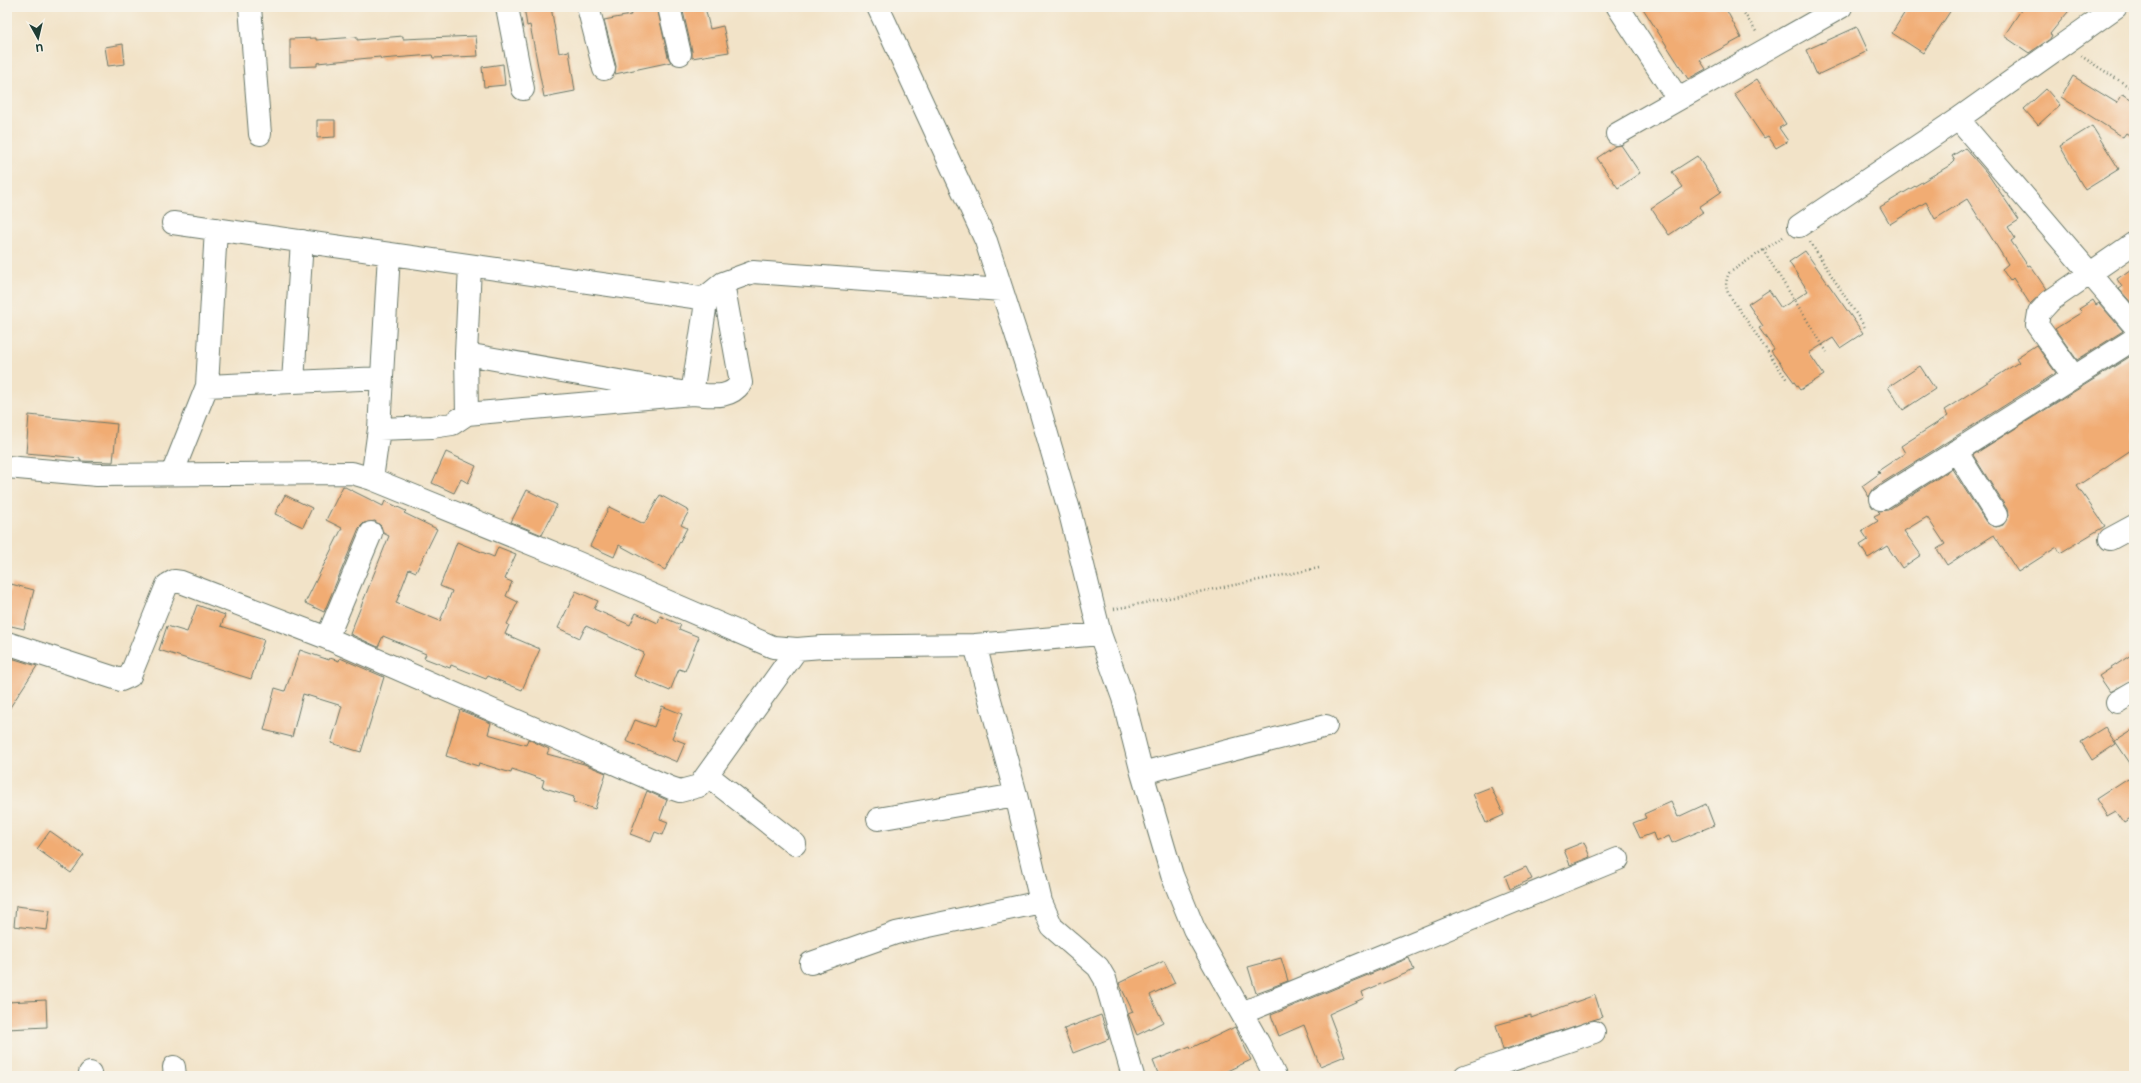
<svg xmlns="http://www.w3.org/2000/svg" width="2141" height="1083" font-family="Mali,sans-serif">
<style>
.building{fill:#f1ac73}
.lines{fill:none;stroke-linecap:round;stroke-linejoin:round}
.minor-casing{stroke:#697768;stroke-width:24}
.path{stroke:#697768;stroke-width:2.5;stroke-dasharray:1 3;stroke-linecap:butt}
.minor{stroke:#fff;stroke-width:22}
</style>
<rect width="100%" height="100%" fill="#f7f3e8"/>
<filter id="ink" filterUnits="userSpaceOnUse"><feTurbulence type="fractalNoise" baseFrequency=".025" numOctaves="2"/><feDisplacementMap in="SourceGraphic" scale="8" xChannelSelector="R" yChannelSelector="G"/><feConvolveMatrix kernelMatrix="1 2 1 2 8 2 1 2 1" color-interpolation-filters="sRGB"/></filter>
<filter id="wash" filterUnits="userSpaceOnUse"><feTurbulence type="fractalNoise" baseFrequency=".012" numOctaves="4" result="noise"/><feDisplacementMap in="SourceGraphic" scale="16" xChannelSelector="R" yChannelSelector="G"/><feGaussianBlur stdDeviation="0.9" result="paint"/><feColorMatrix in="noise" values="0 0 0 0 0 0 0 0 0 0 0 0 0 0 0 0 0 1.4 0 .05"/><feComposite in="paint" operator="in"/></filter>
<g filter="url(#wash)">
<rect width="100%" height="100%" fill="#f2e3c8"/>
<g id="blocks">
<path class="building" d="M524 7H551L559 53 569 51 575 91 544 97 530 25 527 26Z
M629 7H657L668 57 671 62 615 74 616 66 604 20 631 15Z
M682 7H705L710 29 723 26 729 52 692 58V51Z
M1642 7H1725L1741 38 1700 60 1706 69 1688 79Z
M1908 7H1953L1923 53 1892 33Z
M2023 7H2072L2050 34 2052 35 2050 39 2029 53 2004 36Z
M1857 27 1868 51 1817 75 1806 50Z
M403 36V39L476 36 478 56 433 58 432 55 381 59 380 57 317 63V66L290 67V39L316 38V40L357 37V40Z
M123 44 125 64 108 66 105 47Z
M503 64 505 85 484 87 482 67Z
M2073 76 2117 103 2123 94 2134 101V138L2126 133 2123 137 2061 97Z
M1757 79 1786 124 1779 128 1788 141 1776 148 1768 136 1764 138 1734 94Z
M2046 89 2060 105 2038 125 2024 109Z
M317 120H335V137L317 138Z
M2092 126 2119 169 2085 190 2060 146Z
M1621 145 1640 173 1618 188 1597 158 1615 146Z
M1965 148 1987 173 2019 220 2008 227 2015 238 2011 241 2028 266 2030 265 2046 289 2030 304 2013 278 2010 281 2002 269 2008 264 1967 199 1935 219 1926 202 1890 224 1880 207 1952 164 1955 161 1952 156Z
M1697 156 1721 192 1699 207 1703 212 1669 235 1651 208 1683 187 1672 172Z
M1805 251 1863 333 1840 348 1833 338 1809 353 1824 375 1800 390 1771 351 1774 349 1759 328 1763 326 1748 304 1769 290 1781 308 1808 291 1789 262Z
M2134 267V306L2119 289 2122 287 2117 279Z
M2093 300 2096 305 2099 303 2123 331 2077 360 2055 329 2082 312 2079 309Z
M2036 345 2056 373 1874 488 1869 497 1862 486 1880 473 1878 471 1905 453 1901 446 1948 416 1944 410 2019 362 2016 358Z
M2134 354V448L2077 486 2105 526 2060 553 2057 547 2018 572 1994 535 1947 565 1937 549 1945 544 1927 517 1904 531 1921 555 1902 568 1887 546 1868 558 1860 545 1868 540 1862 531 1878 521 1874 516 1880 513 1878 511 1888 510 1952 469 1986 522 1996 527 2003 525 2008 515 2007 509 1973 455Z
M1920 366 1935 389 1903 410 1888 387Z
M29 415 117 424 113 462 80 461V458L26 453Z
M446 452 476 466 468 483 461 479 454 493 432 483Z
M343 486 383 506 385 501 406 511 404 513 437 529 416 572 409 569 396 603 440 621 452 591 440 586 457 542 494 557 498 547 516 554 505 579 512 582 506 596 518 602 507 624 509 625 505 634 540 649 522 690 488 676 486 679 451 665 450 668 424 658 426 654 383 636 378 647 350 634 389 536 383 533 381 526 375 521 364 523 359 528 324 612 305 603 342 528 326 520Z
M527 490 557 505 542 535 511 522Z
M285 495 312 508 303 527 275 514Z
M660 495 689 511 681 525 687 528 665 570 619 545 614 557 590 546 609 507 644 524Z
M11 584 34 590 24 629 7 625V599Z
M576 591 598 601 594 609 630 625 636 613 658 623 660 616 681 625 679 629 699 637 685 671 679 669 670 691 634 676 644 653 586 626 580 638 558 628Z
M197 605 225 615 221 626 264 640 251 679 159 650 167 626 187 632Z
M300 650 329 660 330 658 339 661 340 658 384 677 361 752 331 743 342 706 303 694 292 737 264 730 275 688 285 691Z
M2134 653V680L2110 692 2099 676Z
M8 657 37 666 7 712V659Z
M662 706 682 714 672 738 685 743 677 762 626 741 635 720 654 727Z
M460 710 491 723 488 734 526 745 528 739 549 749 547 754 584 764 606 773 595 809 573 802 574 797 542 787 544 780 512 769 511 773 479 763 478 766 446 756Z
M2105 727 2116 744 2092 760 2081 742Z
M2134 729V769L2115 741Z
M2128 778 2134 786V817L2124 823 2116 811 2107 816 2096 799Z
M1491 787 1504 815 1486 823 1473 794Z
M647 791 667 800 660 819 668 822 663 835 655 832 651 842 630 834Z
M1671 802 1678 817 1706 804 1714 825 1672 843 1669 836 1656 842 1653 833 1640 838 1633 823 1646 818 1644 814Z
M50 831 84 855 71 873 37 849Z
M1584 842 1590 857 1570 865 1564 850Z
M1526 867 1532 879 1510 889 1505 876Z
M16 906 50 910 47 930 14 926Z
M1281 958 1288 981 1256 993 1248 967Z
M1409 958 1414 970 1362 992 1364 998 1329 1014 1345 1056 1320 1066 1304 1025 1279 1036 1271 1015Z
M1164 961 1175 983 1150 995 1163 1022 1137 1035 1128 1014 1133 1012 1119 983Z
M1595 995 1602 1017 1503 1050 1496 1025 1531 1015V1018Z
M46 1000 47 1027 7 1029V1002Z
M1101 1015 1109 1039 1073 1053 1064 1029Z
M1235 1027 1251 1060 1216 1076H1159L1153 1061 1190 1046 1191 1048Z"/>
</g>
</g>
<g filter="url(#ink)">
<use href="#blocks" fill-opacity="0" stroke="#697768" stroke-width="1"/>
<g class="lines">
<g class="minor-casing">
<path id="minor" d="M250 7 260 134
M507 7 523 89
M588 7 604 69
M669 7 680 54
M878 7 986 241 1032 383 1070 513 1100 634 1123 698 1142 773 1172 875 1194 929 1259 1044 1275 1076
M1618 7 1678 99
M1958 119 2134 325
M1617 134 1841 7
M173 223 700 298 707 296 723 283 753 272 1002 290
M1799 226 1958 119 2116 7
M466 354 692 394 707 296
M2074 377 2037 325 2039 313 2050 301 2134 243
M293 382 302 241
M207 386 382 378
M467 414 466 354 470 266
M379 429 432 427 452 424 467 414 692 394C711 395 729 400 741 383L723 283
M1956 451 1996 515
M7 467 97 475 352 473 372 479 576 562 773 647 797 649 822 647 975 645 1100 634
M172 474 207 386 216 229
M372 479 379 429 389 254
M1881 499 2134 339
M2110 539 2134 526
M327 638 371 533
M7 643 121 680 130 676 167 585 174 581 181 582 327 638 671 788 680 791 699 786 797 649
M975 645 1016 795 1041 902 1052 927 1098 967 1105 979 1133 1076
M2117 702 2134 692
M1142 773 1326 726
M707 775 795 844
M878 819 1016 795
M811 963 896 933 1041 902
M1242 1013 1618 859
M174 1067 175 1076
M90 1073V1076
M1465 1076 1594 1032"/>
</g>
<path class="path" d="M1740 7 1757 33
M2081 56 2134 90
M1783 237 1729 273C1726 280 1725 285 1728 293L1787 380
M1810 242 1866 329
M1763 250 1827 352
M1114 609 1319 568"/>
<use href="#minor" class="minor"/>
</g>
</g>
<rect width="2141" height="1083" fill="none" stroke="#f7f3e8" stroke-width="24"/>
<g transform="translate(38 38) rotate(172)" stroke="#f7f3e8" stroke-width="3" paint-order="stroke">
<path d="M0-3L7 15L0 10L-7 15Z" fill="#1f3d34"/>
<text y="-6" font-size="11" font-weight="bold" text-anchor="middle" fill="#1f3d34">U</text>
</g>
</svg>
